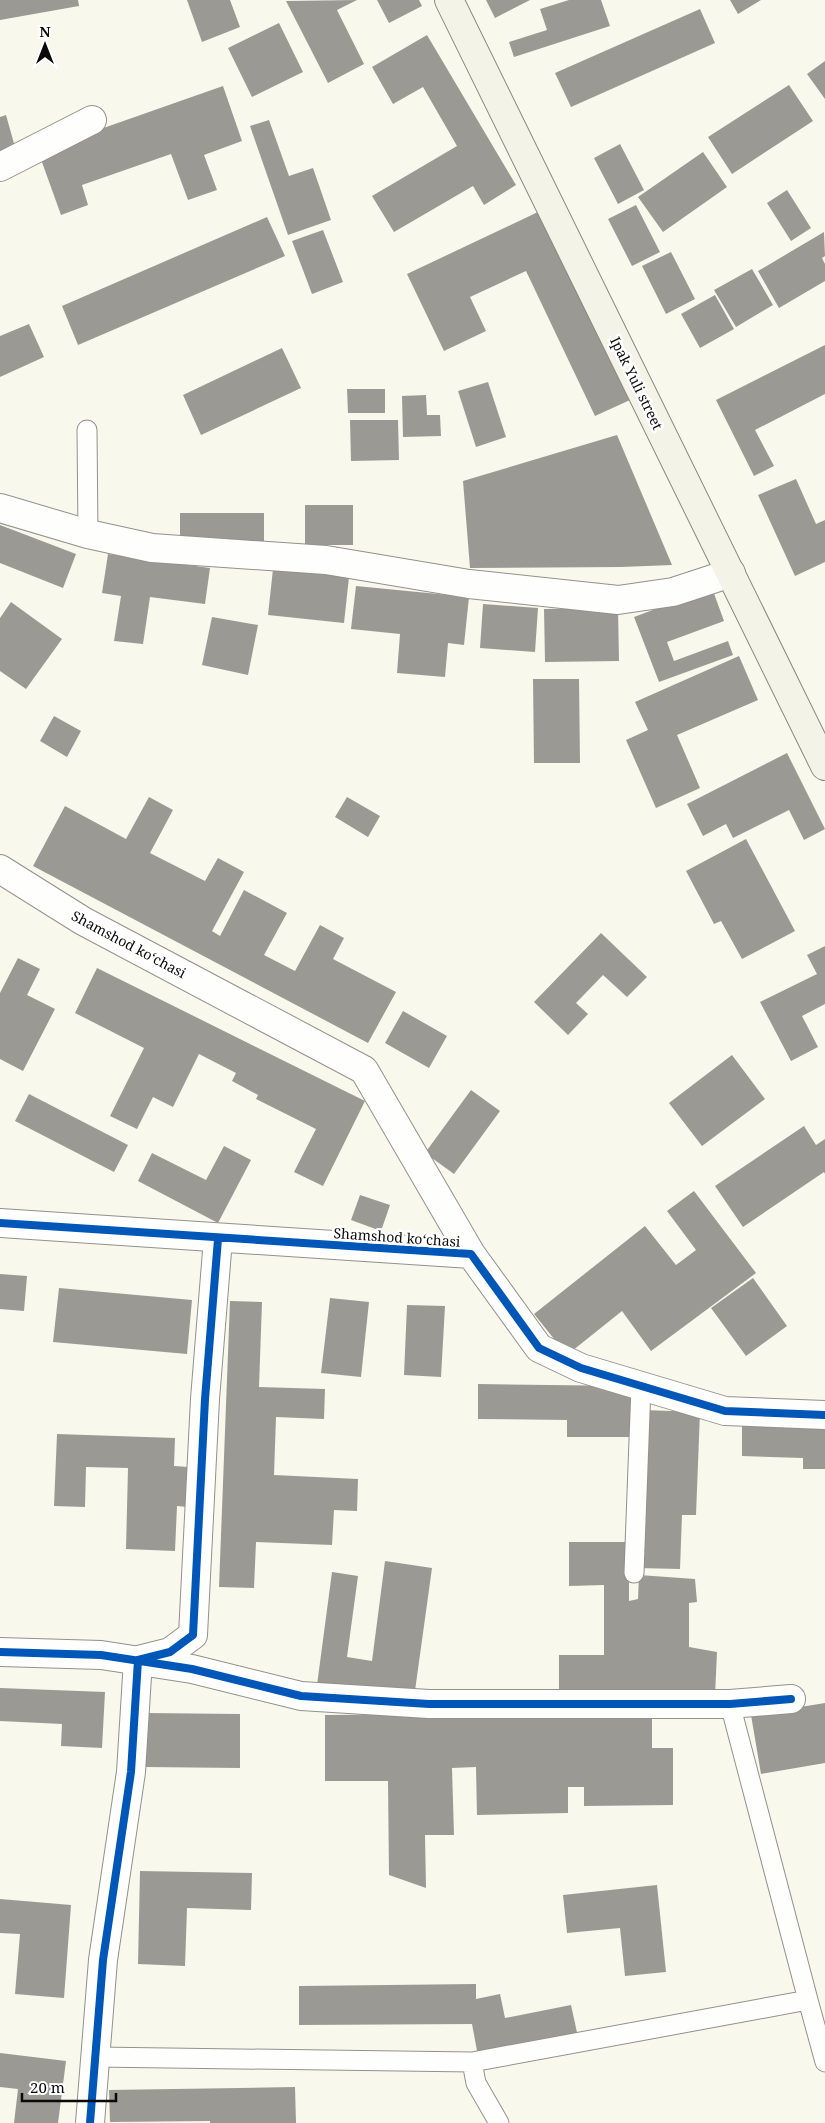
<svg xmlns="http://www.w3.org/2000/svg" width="825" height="2123" font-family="'Noto Serif',serif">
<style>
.building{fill:#9b9994}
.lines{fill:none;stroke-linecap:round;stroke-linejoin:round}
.lane-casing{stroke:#92918c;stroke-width:21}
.street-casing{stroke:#92918c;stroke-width:30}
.secondary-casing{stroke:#888883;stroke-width:30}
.lane{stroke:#fefefc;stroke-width:19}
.street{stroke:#fefefc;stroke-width:28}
.secondary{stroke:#f4f3e7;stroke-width:28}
.cycleway-casing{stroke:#fff;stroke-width:11}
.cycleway{stroke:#0057b8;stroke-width:8}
.labels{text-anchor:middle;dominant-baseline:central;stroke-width:5;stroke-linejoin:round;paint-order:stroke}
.street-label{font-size:14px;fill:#0a0a0a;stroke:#fff}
</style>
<rect width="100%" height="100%" fill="#f9f8ed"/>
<path class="building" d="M0 0H78L79 6 0 20Z
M187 0H230L240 27 202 42Z
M357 0 337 10 364 64 328 83 286 1Z
M377 0H419L422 6 389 23Z
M486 0H530L495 18Z
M569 0H601L610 26 514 57 509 42 547 30 540 9Z
M730 0H761L738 14Z
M700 9 715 43 571 107 555 73Z
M279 23 303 72 252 97 228 48Z
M427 35 516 185 484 205 473 186 394 232 372 196 457 146 423 87 393 104 372 67Z
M825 61V99L807 74Z
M789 85 813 121 732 174 708 137Z
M223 86 242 141 204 155 217 190 188 200 171 154 82 185 88 205 61 215 38 151Z
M6 115 15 147 0 151V117Z
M269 120 289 176 313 168 331 220 288 235 250 126Z
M620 144 644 190 618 204 594 158Z
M703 152 727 187 663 232 638 197Z
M787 190 811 228 791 241 767 203Z
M636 205 660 252 632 266 608 219Z
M540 211 630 400 595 416 526 271 470 297 486 331 444 351 407 274Z
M267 217 285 256 78 345 62 306Z
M323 230 343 282 312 294 292 241Z
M824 232 825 256 822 258 825 264V281L779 308 758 271Z
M671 252 695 299 666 314 642 266Z
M752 269 773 305 736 327 714 290Z
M715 295 734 329 700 348 681 314Z
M29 324 44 357 0 377V336Z
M825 345V394L755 430 774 466 754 476 716 400Z
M282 348 301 388 201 435 183 395Z
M488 382 506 437 476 447 458 391Z
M347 389H385V413H348Z
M426 395 427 415H440L441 436 403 437 402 396Z
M350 420H398L399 460 351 461Z
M617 435 672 565 621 567 470 568 463 481Z
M796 479 816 524 825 520V562L795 576 758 495Z
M305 505H353V545H305Z
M180 513H264V544H180Z
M0 525 76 554 63 588 0 563Z
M108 554 210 568 205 604 150 597 143 644 114 641 121 596 102 593Z
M273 569 349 577 344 623 268 615Z
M356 586 469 597 464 645 448 643 445 677 397 673 400 634 351 629Z
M712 588 724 621 667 642 674 661 728 641 733 655 659 682 634 617Z
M11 602 62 639 26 689 0 671V618Z
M483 604 538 608 535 652 480 648Z
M618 608 619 661 545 662 544 609Z
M212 617 258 625 248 675 202 665Z
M739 656 758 700 677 735 700 788 656 808 626 740 648 730 635 702Z
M533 679H579L580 763H534Z
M54 716 81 731 67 757 40 741Z
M787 753 825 829 804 840 789 810 733 838 726 824 703 836 687 804Z
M149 797 173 810 150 853 205 881 218 858 244 872 212 931 220 936 244 890 287 913 264 955 295 971 320 925 344 938 333 959 396 992 368 1043 33 866 65 806 126 839Z
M347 797 380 816 368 837 335 817Z
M746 839 795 931 742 959 721 921 714 924 686 871Z
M601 933 647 977 627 997 603 975 576 1003 588 1014 568 1035 534 1002Z
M825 946V1004L802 1016 818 1047 791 1061 760 1002 817 974 807 955Z
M18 958 40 969 27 995 55 1009 23 1071 0 1059V993Z
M97 968 365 1101 323 1186 294 1172 316 1129 256 1099 258 1095 232 1081 236 1073 199 1054 173 1107 153 1097 137 1129 110 1116 144 1048 75 1013Z
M403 1011 447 1036 429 1068 385 1043Z
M732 1055 765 1099 702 1146 669 1103Z
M471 1090 500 1111 454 1174 425 1153Z
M29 1094 128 1145 114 1172 15 1121Z
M804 1126 816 1145 825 1139V1174L824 1172 743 1227 715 1186Z
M224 1146 251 1160 218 1223 138 1181 152 1153 206 1180Z
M694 1191 756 1273 651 1351 622 1311 567 1355 534 1314 645 1226 676 1265 696 1250 667 1211Z
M360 1195 390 1205 381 1231 351 1220Z
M0 1274 27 1276 24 1311 0 1309Z
M753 1278 787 1326 746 1356 711 1308Z
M59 1288 192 1300 187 1354 53 1342Z
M330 1298 369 1302 361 1377 321 1373Z
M230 1301 262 1302 259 1387 325 1389 324 1419 276 1417 274 1475 358 1479 357 1511 334 1510 332 1545 256 1542 254 1588 219 1587Z
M407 1305 445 1306 441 1377 404 1375Z
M478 1384 630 1386V1437H567V1420L478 1419Z
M643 1410 700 1412 696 1515H682L680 1569 637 1568Z
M825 1419V1469H803V1458L742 1456V1425Z
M57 1434 175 1438 174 1466 189 1467 188 1507 177 1506 175 1551 126 1549 128 1468 86 1467 85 1507 54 1506Z
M569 1542H629V1601L638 1599 639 1575 695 1579 697 1602 689 1603V1647L717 1652 715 1696 559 1698V1655H604V1585L569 1586Z
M385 1561 432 1568 414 1698 317 1685 332 1572 358 1576 347 1657 372 1661Z
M0 1688 105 1692 102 1748 61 1746 62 1724 0 1721Z
M825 1703V1763L761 1774 751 1715Z
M146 1713 240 1714V1768L145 1767Z
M652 1713V1748H673V1805L584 1806V1787H568V1813L477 1815 476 1767 452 1768 454 1835H425L426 1888 389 1875 388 1781H325V1715Z
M140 1871 252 1873 251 1910 187 1908 185 1966 138 1964Z
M657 1885 666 1972 625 1976 620 1928 567 1933 563 1895Z
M0 1899 71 1905 64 1998 15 1994 20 1934 0 1933Z
M476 1984V1999L500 1994 505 2018 571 2005 578 2037 478 2056 472 2024 299 2025V1986Z
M0 2053 66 2061 58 2123H14L18 2089 0 2087Z
M295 2087 296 2123H210V2121L110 2122 109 2090Z"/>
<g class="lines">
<g class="lane-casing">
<path id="lane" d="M87 430 88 534
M634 1573 641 1387
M730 1704 808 2000
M96 2057 472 2062 808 2000 825 2062
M472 2062 476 2083 499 2123"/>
</g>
<g class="street-casing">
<path id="street" d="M0 167 92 120
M0 508 88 534 152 548 326 560 469 584 618 600 673 592 731 573
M0 869 83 921 364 1070 471 1254
M0 1223 471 1254 539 1348 581 1368 725 1411 825 1415
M0 1652 101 1655 192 1669 301 1696 429 1704H730L791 1699
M90 2123 103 1960 131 1772 138 1660 170 1652 193 1635 205 1399 218 1239"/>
</g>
<g class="secondary-casing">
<path id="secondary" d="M449 0 825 766"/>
</g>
<use href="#lane" class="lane"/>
<use href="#street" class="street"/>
<use href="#secondary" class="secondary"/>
<g class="cycleway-casing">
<path id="cycleway" d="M0 1223 471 1254 539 1348 581 1368 725 1411 825 1415
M0 1652 101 1655 192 1669 301 1696 429 1704H730L791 1699
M90 2123 103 1960 131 1772 138 1660 170 1652 193 1635 205 1399 218 1239"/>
</g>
<use href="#cycleway" class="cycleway"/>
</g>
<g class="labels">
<g class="street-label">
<text transform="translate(637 383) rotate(64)">Ipak Yuli street</text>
<text transform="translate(129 944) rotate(28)">Shamshod koʻchasi</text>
<text transform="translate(397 1237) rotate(4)">Shamshod koʻchasi</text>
</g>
</g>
<g transform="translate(45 45)" stroke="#ffffff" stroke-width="4" paint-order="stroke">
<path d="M0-4L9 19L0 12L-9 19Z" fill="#0a0a0a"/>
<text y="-8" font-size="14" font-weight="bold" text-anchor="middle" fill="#0a0a0a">N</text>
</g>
<path d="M22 2093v8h94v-8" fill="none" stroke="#0a0a0a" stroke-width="2.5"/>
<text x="30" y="2093" font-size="15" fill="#0a0a0a" stroke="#ffffff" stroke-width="4" paint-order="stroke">20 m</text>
</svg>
